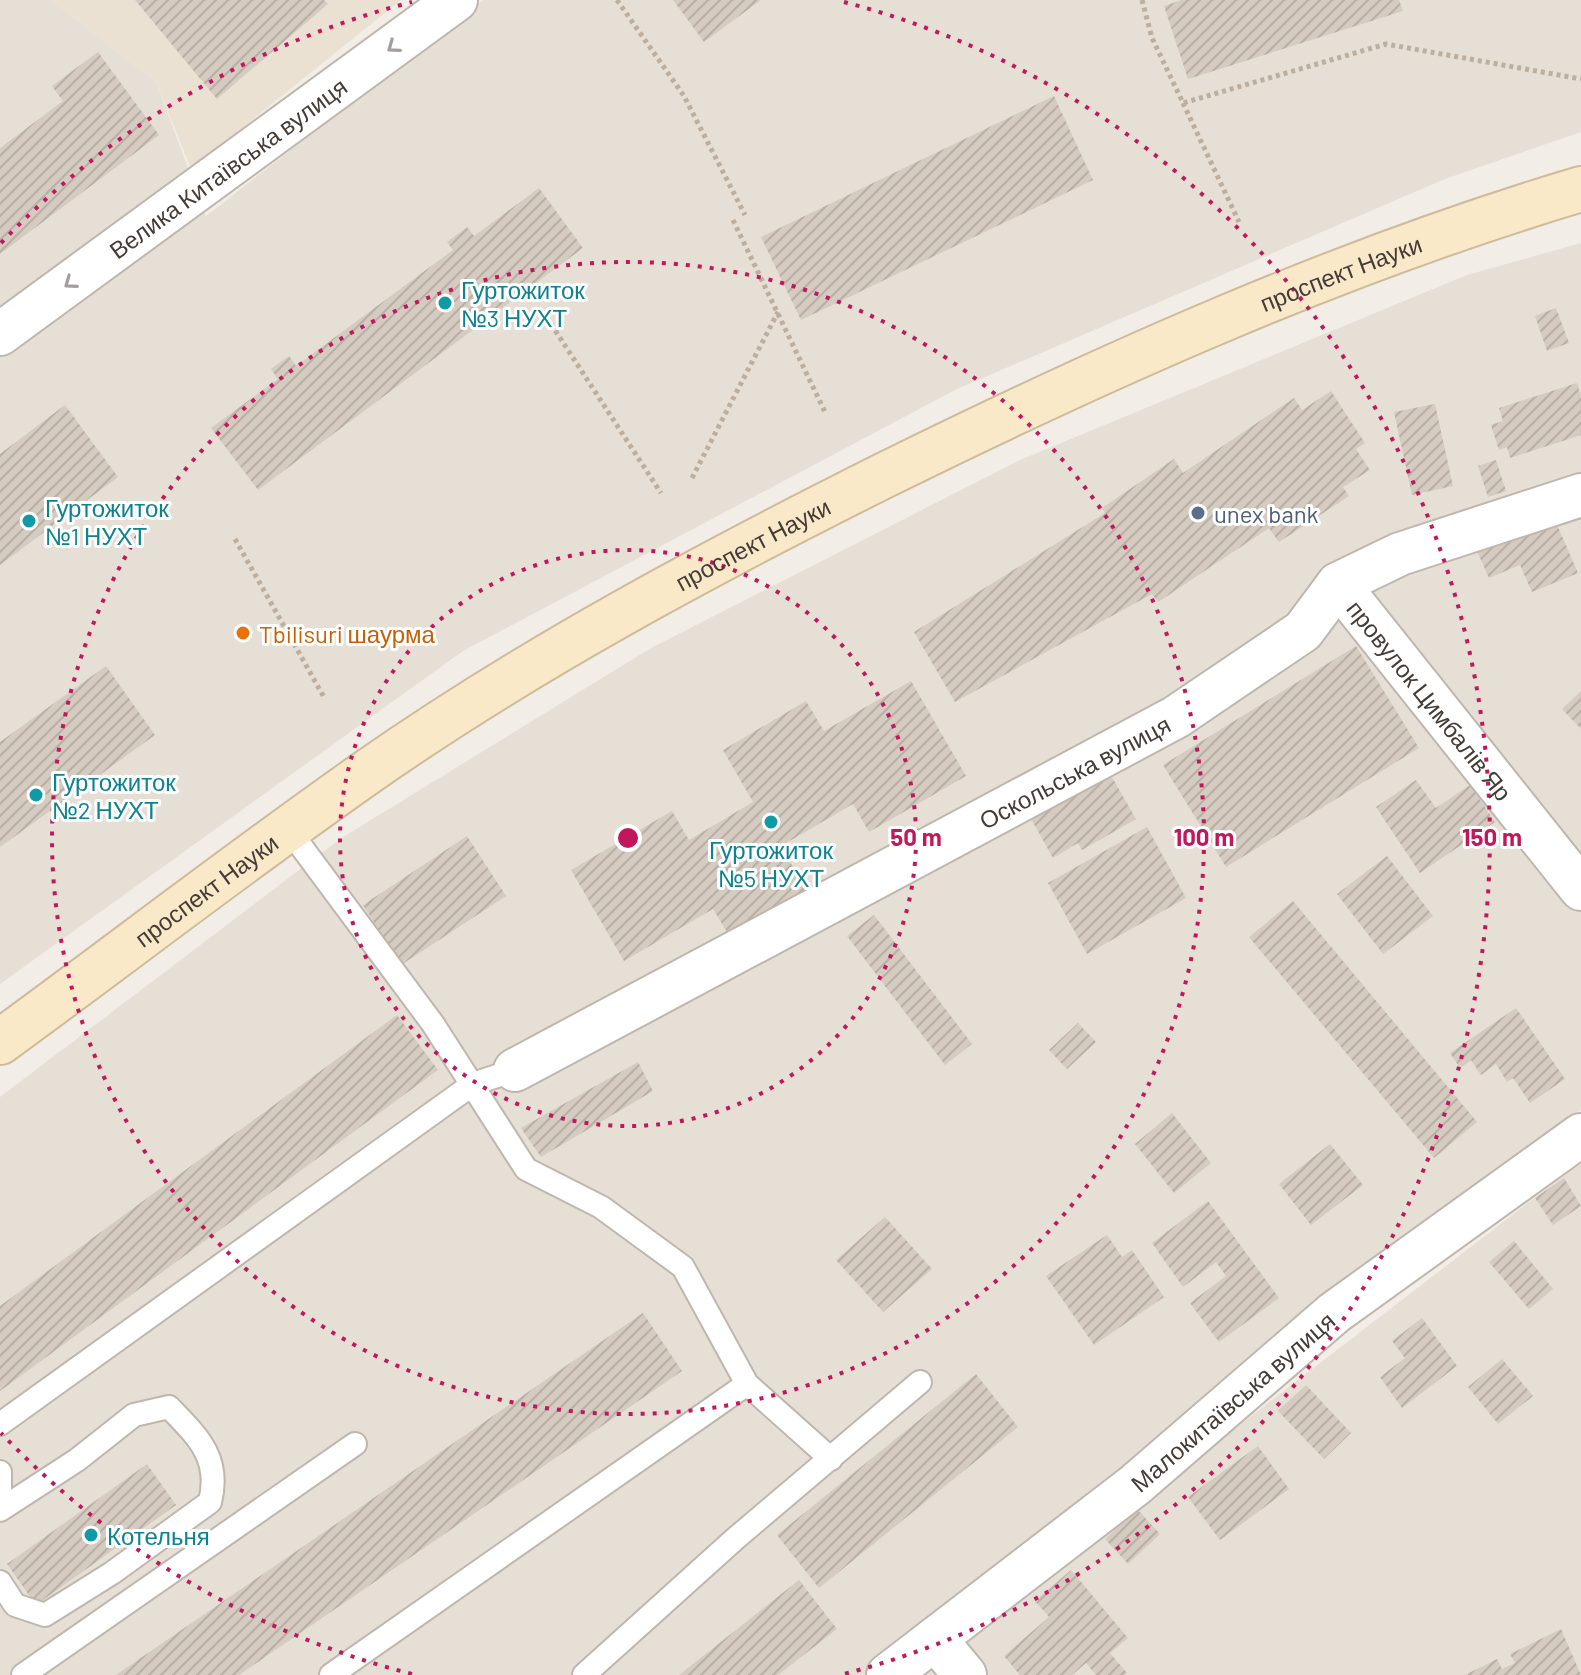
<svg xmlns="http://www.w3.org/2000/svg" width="1581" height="1675" font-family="Barlow,sans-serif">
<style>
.residential{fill:#e5dfd6}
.education{fill:#eae1d2}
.building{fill:url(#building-hatch)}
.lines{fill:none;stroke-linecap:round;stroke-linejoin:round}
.service-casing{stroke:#bfb7ad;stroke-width:26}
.minor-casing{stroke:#bfb7ad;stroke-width:46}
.secondary-casing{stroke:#cdbb9a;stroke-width:48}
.path{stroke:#bdae9d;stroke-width:5;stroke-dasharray:4 4;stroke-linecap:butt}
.service{stroke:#fff;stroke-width:22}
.minor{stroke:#fff;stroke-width:42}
.secondary{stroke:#f9e9c9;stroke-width:44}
.oneway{stroke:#a29e9b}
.ring{fill:none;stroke:#c2185b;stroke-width:4;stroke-dasharray:4 8}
.culture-dot{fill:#0f9aa8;stroke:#fff;stroke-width:3}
.service-dot{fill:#5c6f8a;stroke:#fff;stroke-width:3}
.food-dot{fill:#e8710a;stroke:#fff;stroke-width:3}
.labels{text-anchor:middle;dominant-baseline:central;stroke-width:6;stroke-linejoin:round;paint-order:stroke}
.street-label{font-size:24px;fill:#443d37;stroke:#fff}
.culture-label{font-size:24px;fill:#0d838f;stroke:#fff;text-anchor:start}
.service-label{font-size:24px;fill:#4e5e75;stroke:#fff;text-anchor:start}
.food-label{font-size:24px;fill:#c56008;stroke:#fff;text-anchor:start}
.centre{fill:#c2185b;stroke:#fff;stroke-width:4}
.ring-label{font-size:24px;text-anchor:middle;font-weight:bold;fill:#c2185b;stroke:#fff;stroke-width:6;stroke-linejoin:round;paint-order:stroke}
</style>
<defs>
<pattern id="building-hatch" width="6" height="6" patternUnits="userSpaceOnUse" patternTransform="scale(2)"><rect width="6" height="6" fill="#d5cbc0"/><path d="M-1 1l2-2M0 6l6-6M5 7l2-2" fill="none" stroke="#b8afa6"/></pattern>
</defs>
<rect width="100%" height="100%" fill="#f2ede7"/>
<path class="residential" d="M0 0H51L156 82 206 216 483 0H1581V132L1445 179 955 390 463 651 0 984Z
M1581 243V1110L1391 1247 1290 1334 862 1675H0V1097L340 839 651 648 1020 460 1467 275Z
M1581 1162V1675H918L967 1635Z"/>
<path class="education" d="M51 0H401L191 169 156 82Z"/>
<path class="building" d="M135 0H324L328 4 217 99Z
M673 0H761L704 42Z
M1182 0H1399L1403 11 1188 79 1164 6Z
M98 52 159 135 0 254V148L63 101 52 86Z
M1054 96 1093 180 801 320 761 237Z
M539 188 583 248 258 490 211 428 278 379 271 369 289 356 296 366 453 250 447 242 467 227 474 236Z
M1556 308 1569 343 1547 351 1535 316Z
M1577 383 1581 396V435L1510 458 1507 447 1499 450 1491 425 1503 421 1499 408Z
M1331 391 1365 443 1356 449 1370 470 1343 487 1349 496 1279 542 1269 528 1158 602 1152 594 955 702 914 632 1105 513 1102 508 1174 459 1183 473 1294 398 1302 410Z
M1435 404 1453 486 1412 495 1394 412Z
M65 405 118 477 0 565V454Z
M1496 460 1506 491 1488 497 1478 466Z
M1552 513 1578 573 1532 592 1520 565 1489 578 1475 547Z
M1356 646 1419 748 1226 867 1163 765Z
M106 666 155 735 0 847V742Z
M911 681 966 776 869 832 853 804 781 846 810 896 733 942 713 909 624 961 571 870 672 811 689 840 753 802 723 750 806 701 824 731Z
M1581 691V729L1562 709Z
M1109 772 1136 819 1082 850 1078 843 1053 858 1030 817Z
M1416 780 1436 808 1470 785 1495 822 1420 873 1376 807Z
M1147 827 1186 898 1087 954 1048 883Z
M467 836 506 896 401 965 363 905Z
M1387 856 1433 916 1383 954 1337 894Z
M1293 901 1477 1122 1434 1158 1249 937Z
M874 915 972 1044 945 1065 847 936Z
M1516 1008 1565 1079 1530 1103 1513 1078 1507 1082 1496 1064 1481 1075 1471 1060 1460 1068 1450 1053Z
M397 1015 438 1070 0 1391V1306Z
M1078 1023 1096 1042 1067 1069 1049 1050Z
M638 1062 653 1091 541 1157 521 1128Z
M1172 1113 1211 1163 1174 1193 1135 1144Z
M1330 1144 1363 1185 1311 1225 1279 1184Z
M1564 1178 1581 1206 1553 1225 1535 1198Z
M1208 1201 1279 1298 1219 1342 1190 1303 1226 1276 1216 1262 1183 1287 1152 1243Z
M885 1217 932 1269 883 1312 836 1260Z
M1107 1235 1122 1257 1132 1250 1164 1297 1094 1345 1046 1276Z
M1514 1241 1553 1289 1529 1309 1489 1262Z
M643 1313 682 1371 392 1570 239 1675H116Z
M1422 1318 1457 1366 1402 1408 1380 1377 1405 1358 1392 1341Z
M1502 1359 1533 1396 1498 1424 1468 1387Z
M976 1374 1018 1427 819 1588 777 1535Z
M1306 1385 1351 1433 1324 1459 1278 1411Z
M1258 1446 1289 1489 1220 1540 1188 1497Z
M147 1464 176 1505 36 1605 7 1564Z
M1137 1509 1160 1534 1128 1564 1105 1539Z
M1071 1570 1128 1638 1110 1653 1127 1673 1124 1675H1096L1086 1663 1072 1675H1020L1004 1656 1049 1617 1035 1601Z
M799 1580 837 1629 778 1675H679Z
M1561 1629 1581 1675H1465L1497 1659 1502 1669 1515 1663 1510 1654Z"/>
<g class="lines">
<g class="service-casing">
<path id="service" d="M289 830 433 1024 526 1169 601 1207 683 1267 747 1384 831 1459
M0 1424 473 1084 515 1070
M0 1472V1505
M0 1510 77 1460 134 1415 169 1407C198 1437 221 1458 210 1502L112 1573 45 1615 15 1605 0 1582
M23 1675 355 1444
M331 1675 747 1384
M584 1675 736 1538 920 1382"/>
</g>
<g class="minor-casing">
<g id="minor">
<path id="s1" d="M0 334 456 0"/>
<path id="s2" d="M1338 584 1581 889"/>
<path id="s3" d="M515 1070 1176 717 1303 631 1338 584 1400 554 1581 495"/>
<path d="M935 1639 965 1675"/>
<path id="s4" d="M888 1675 1135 1485 1334 1313 1581 1135"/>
</g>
</g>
<g class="secondary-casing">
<g id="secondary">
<path id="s5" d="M0 1042C122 953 242 860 366 773 529 659 707 564 885 475 1110 364 1340 261 1581 189"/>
</g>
</g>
<path class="path" d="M617 0 684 96 745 215
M1142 0 1152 38 1183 103 1386 44 1581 79
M1183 103 1239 222
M733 220 825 412
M551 324 661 493
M692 478 778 312
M235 539 325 699"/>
<use href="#service" class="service"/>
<use href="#minor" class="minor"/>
<use href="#secondary" class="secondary"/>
</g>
<defs><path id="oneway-chevron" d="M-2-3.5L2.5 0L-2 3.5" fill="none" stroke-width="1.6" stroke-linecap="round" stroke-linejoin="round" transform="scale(2)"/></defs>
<g class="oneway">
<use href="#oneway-chevron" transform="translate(393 47) rotate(144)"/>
<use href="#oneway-chevron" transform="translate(70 283) rotate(144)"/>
</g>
<g class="ring">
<circle cx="628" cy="838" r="288"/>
<circle cx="628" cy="838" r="576"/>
<path d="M412 1674A864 864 0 0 1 1 1433M1 243A864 864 0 0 1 412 2M844 2A864 864 0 0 1 844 1674"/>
</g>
<g class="culture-dot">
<circle cx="445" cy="303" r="8"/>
<circle cx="29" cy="521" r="8"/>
<circle cx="36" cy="795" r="8"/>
<circle cx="771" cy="822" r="8"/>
<circle cx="91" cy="1535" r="8"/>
</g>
<circle class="service-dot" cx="1198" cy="513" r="8"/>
<circle class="food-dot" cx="243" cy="633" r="8"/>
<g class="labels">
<g class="street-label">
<text stroke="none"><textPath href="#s1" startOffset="282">Велика Китаївська вулиця</textPath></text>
<text stroke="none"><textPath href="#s5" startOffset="1552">проспект Науки</textPath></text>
<text stroke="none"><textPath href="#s5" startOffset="904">проспект Науки</textPath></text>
<text stroke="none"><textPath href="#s2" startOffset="148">провулок Цимбалів Яр</textPath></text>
<text stroke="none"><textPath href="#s3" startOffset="634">Оскольська вулиця</textPath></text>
<text stroke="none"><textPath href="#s5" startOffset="256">проспект Науки</textPath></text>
<text stroke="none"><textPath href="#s4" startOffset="440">Малокитаївська вулиця</textPath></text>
</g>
<g class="culture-label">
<text x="461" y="289">Гуртожиток<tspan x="461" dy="28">№3 НУХТ</tspan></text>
<text x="45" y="507">Гуртожиток<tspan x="45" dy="28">№1 НУХТ</tspan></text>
<text x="52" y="781">Гуртожиток<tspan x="52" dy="28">№2 НУХТ</tspan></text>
<text x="771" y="849" text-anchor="middle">Гуртожиток<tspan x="771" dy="28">№5 НУХТ</tspan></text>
<text x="107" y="1535">Котельня</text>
</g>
<g class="service-label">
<text x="1214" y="513">unex bank</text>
</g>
<g class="food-label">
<text x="259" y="633">Tbilisuri шаурма</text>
</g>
</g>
<circle cx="628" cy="838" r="12" class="centre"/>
<g class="ring-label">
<text x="916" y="846">50 m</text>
<text x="1204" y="846">100 m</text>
<text x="1492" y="846">150 m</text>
</g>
</svg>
